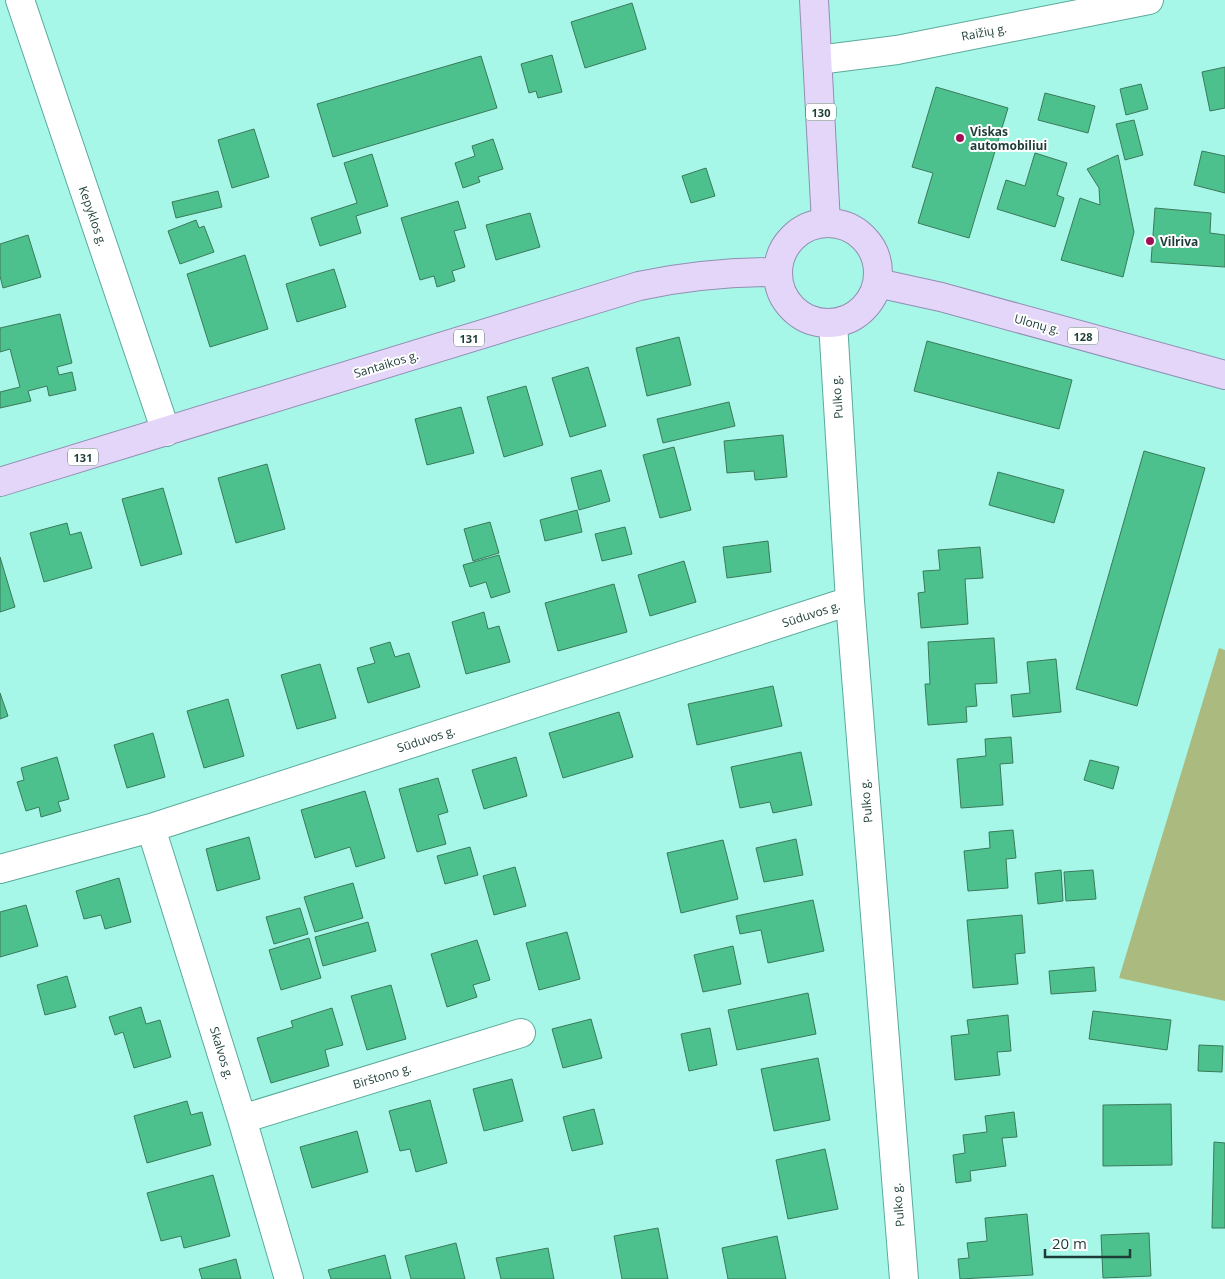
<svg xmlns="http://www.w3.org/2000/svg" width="1225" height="1279" font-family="'Open Sans',sans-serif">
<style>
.green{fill:#abbb7f}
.building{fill:#4cc18d;stroke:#3b795b}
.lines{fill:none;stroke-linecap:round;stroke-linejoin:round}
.minor-casing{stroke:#5baa9c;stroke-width:30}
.major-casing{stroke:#918fb2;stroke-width:30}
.minor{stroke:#fff;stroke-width:28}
.major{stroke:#e3d6f9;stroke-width:28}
.poi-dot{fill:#a10f54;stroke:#fff;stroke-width:2}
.labels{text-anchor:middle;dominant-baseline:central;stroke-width:4;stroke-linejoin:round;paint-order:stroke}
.shield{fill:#fff;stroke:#607773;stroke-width:1}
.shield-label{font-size:11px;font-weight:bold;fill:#1c3d37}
.street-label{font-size:12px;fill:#1c3d37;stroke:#fff}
.poi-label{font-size:12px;font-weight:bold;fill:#1c3d37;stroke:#fff;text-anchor:start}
</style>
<rect width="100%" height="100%" fill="#a7f7e8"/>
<path class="green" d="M1219 648 1225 650V1001L1119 978Z"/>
<path class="building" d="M632 3 646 49 585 68 571 22Z
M552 55 562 92 538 98 536 91 529 93 521 64Z
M481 56 497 108 333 157 317 104Z
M1225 67V108L1210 111 1202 72Z
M1141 84 1148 109 1126 115 1120 89Z
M936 87 1008 108 969 238 918 223 933 173 912 167Z
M1045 93 1095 106 1088 133 1038 120Z
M1134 120 1143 155 1125 160 1116 124Z
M254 129 269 177 232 188 218 140Z
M493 139 503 169 478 177 480 182 463 188 455 163 475 156 472 146Z
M1202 151 1225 156V193L1194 185Z
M1035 153 1067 163 1057 195 1064 198 1055 227 997 209 1006 180 1025 186Z
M372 154 388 206 356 216 361 233 320 246 311 218 357 203 344 163Z
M1118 155 1134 232 1123 277 1061 260 1080 198 1100 205 1099 188 1087 169Z
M706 168 715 196 691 203 682 176Z
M218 191 222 207 176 218 172 202Z
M458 201 466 228 454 231 465 267 452 271 455 281 437 287 434 276 420 280 401 218Z
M1155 208 1211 213 1210 233 1225 235V267L1151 262Z
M530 213 540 247 496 260 486 225Z
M196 220 199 228 204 226 214 252 180 264 168 231Z
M28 235 41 277 3 288 0 276V244Z
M245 255 268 329 210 347 187 274Z
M334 269 346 307 297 322 286 284Z
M60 314 72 363 57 367 59 375 72 372 76 390 49 396 47 386 28 391 31 401 0 408V392L20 387 10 349 0 352V328Z
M679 337 691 385 647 396 636 348Z
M927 341 1072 380 1059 429 914 391Z
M588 367 606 426 570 437 552 378Z
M526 386 543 445 504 457 487 397Z
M729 402 735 426 663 443 657 419Z
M461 407 474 453 427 465 415 419Z
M783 435 787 477 755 480 754 471 727 473 724 441Z
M674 447 691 510 660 518 643 455Z
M1144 451 1205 468 1137 706 1076 689Z
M267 464 285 529 236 543 218 478Z
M601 470 610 501 579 510 571 478Z
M998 472 1064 490 1054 523 989 505Z
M163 488 182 554 141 566 122 499Z
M577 510 582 532 545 541 540 520Z
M490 522 499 553 473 561 464 529Z
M67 523 70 535 81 532 92 568 44 582 30 533Z
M625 527 632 554 602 561 595 534Z
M768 541 771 572 727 578 723 547Z
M980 547 983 578 965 579 968 624 921 628 918 593 925 592 923 571 940 570 938 550Z
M499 555 510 592 491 598 486 582 470 587 463 565Z
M0 557 15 607 0 612Z
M684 561 696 602 650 616 638 575Z
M614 584 627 632 558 651 545 603Z
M484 612 488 629 499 626 510 662 466 674 452 622Z
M994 638 997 683 975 684 977 706 966 707 967 722 928 725 925 684H930L928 642Z
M390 642 395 657 409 653 420 687 368 703 357 668 375 663 370 648Z
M1056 659 1061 712 1013 717 1011 695 1030 693 1027 662Z
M320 664 336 718 297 729 281 675Z
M773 686 782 726 697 745 688 704Z
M0 693 8 716 0 719Z
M228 699 244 756 204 768 187 711Z
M619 712 633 757 563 778 549 733Z
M153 733 165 777 127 788 114 745Z
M1011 737 1013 763 1000 764 1003 805 961 808 957 759 986 756 985 739Z
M801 752 812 805 773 813 770 802 740 808 731 767Z
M57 757 69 799 58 802 61 811 41 817 39 807 26 811 17 782 24 780 21 768Z
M516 757 527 796 484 809 472 770Z
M1090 760 1119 767 1113 789 1084 780Z
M438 778 448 812 438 815 446 844 417 852 399 789Z
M365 791 385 858 356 867 350 847 315 858 301 810Z
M1013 830 1016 858 1006 859 1008 888 968 891 964 851 990 848 989 832Z
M249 837 260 879 217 891 206 849Z
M796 839 803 875 764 882 756 848Z
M723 840 738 899 681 913 667 853Z
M470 847 478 875 445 884 437 856Z
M515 867 526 906 494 915 483 876Z
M1061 870 1063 901 1038 904 1035 873Z
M1093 870 1096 899 1066 901 1064 872Z
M119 878 131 922 105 929 101 915 84 919 76 891Z
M353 883 363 918 315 932 304 897Z
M813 900 824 951 768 963 761 930 740 934 736 916Z
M26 905 38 946 0 957V912Z
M300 908 308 934 274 944 266 917Z
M1022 915 1025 953 1015 954 1018 984 973 988 967 920Z
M368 922 376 951 323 966 315 937Z
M567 932 580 979 539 990 526 943Z
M309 938 321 978 281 990 269 950Z
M477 940 490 980 473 985 477 997 447 1007 431 954Z
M733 946 741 984 703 992 694 955Z
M1094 967 1096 991 1051 994 1049 971Z
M67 976 76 1007 45 1015 37 985Z
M391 985 406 1039 367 1050 351 996Z
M808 993 816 1034 737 1050 728 1010Z
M141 1007 146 1024 160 1020 171 1057 134 1068 123 1032 115 1035 109 1017Z
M332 1008 343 1045 325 1050 329 1066 271 1083 257 1038 293 1027 291 1021Z
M1093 1011 1171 1020 1167 1050 1089 1039Z
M1008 1015 1011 1051 997 1052 1000 1075 955 1080 951 1036 969 1034 967 1020Z
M591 1019 602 1058 563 1068 552 1029Z
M710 1028 717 1065 689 1071 681 1034Z
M1199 1045 1223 1046 1222 1072 1198 1071Z
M818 1058 830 1120 774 1131 761 1069Z
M512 1079 523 1121 484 1131 473 1089Z
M430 1100 447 1163 416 1172 410 1149 400 1151 389 1111Z
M187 1101 191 1115 202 1112 211 1145 147 1163 134 1116Z
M1171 1104 1172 1165 1103 1166V1105Z
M594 1109 603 1144 572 1151 563 1117Z
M1014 1112 1017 1137 1002 1138 1006 1166 970 1171 971 1181 956 1183 953 1155 965 1153 963 1135 987 1132 985 1116Z
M357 1131 368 1172 312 1188 300 1147Z
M1214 1142 1225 1143V1228H1212Z
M825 1149 838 1209 788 1219 776 1160Z
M213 1175 230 1236 184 1248 181 1236 161 1241 147 1193Z
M1027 1214 1033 1275 960 1279 958 1259 969 1258 967 1243 987 1241 985 1218Z
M658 1228 668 1279H622L614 1236Z
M1149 1233 1151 1276 1103 1278 1101 1235Z
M777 1236 786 1279H728L722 1248Z
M456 1243 465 1279H411L405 1256Z
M548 1248 554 1279H501L496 1258Z
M385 1255 391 1279H331L328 1270Z
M236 1259 241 1279H202L199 1269Z"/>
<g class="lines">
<g class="minor-casing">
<path id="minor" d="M20 0 166 432
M818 60 897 50 1149 0
M833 323 850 601 904 1279
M151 828 242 1119 289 1279
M0 869 151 828 850 601
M242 1119 521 1033"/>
</g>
<g class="major-casing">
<path id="major" d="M814 0 826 223
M778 273a50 50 0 1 1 100 0a50 50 0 1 1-100 0Z
M877 283 941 297 1225 375
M0 482 639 286C686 276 730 272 777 272"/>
</g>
<use href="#minor" class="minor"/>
<use href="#major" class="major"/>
</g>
<g class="poi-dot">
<circle cx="960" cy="138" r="5"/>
<circle cx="1150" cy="241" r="5"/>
</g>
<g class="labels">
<g class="shield">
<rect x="806" y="103.5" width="30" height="17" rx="4"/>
<rect x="1068" y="327.5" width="30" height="17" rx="4"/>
<rect x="454" y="329.5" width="30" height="17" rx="4"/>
<rect x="68" y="448.5" width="30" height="17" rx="4"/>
</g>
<g class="shield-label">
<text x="821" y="112">130</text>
<text x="1083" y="336">128</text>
<text x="469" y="338">131</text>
<text x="83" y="457">131</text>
</g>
<g class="street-label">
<text transform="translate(984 32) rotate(-11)">Raižių g.</text>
<text transform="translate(93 216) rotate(71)">Kepyklos g.</text>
<text transform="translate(1037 324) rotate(15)">Ulonų g.</text>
<text transform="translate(386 364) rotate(-17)">Santaikos g.</text>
<text transform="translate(837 397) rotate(-94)">Pulko g.</text>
<text transform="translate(811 614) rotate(-18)">Sūduvos g.</text>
<text transform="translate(426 739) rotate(-18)">Sūduvos g.</text>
<text transform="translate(866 801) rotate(-95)">Pulko g.</text>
<text transform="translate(222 1053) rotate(73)">Skalvos g.</text>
<text transform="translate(382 1076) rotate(-17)">Birštono g.</text>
<text transform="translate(898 1205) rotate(-95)">Pulko g.</text>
</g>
<g class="poi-label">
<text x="970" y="131">Viskas<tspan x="970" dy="14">automobiliui</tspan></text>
<text x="1160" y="241">Vilriva</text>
</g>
</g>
<path d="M1045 1249v8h85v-8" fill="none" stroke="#1c3d37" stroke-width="2.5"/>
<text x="1052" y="1249" font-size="15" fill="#1c3d37" stroke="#ffffff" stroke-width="4" paint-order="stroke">20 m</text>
</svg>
